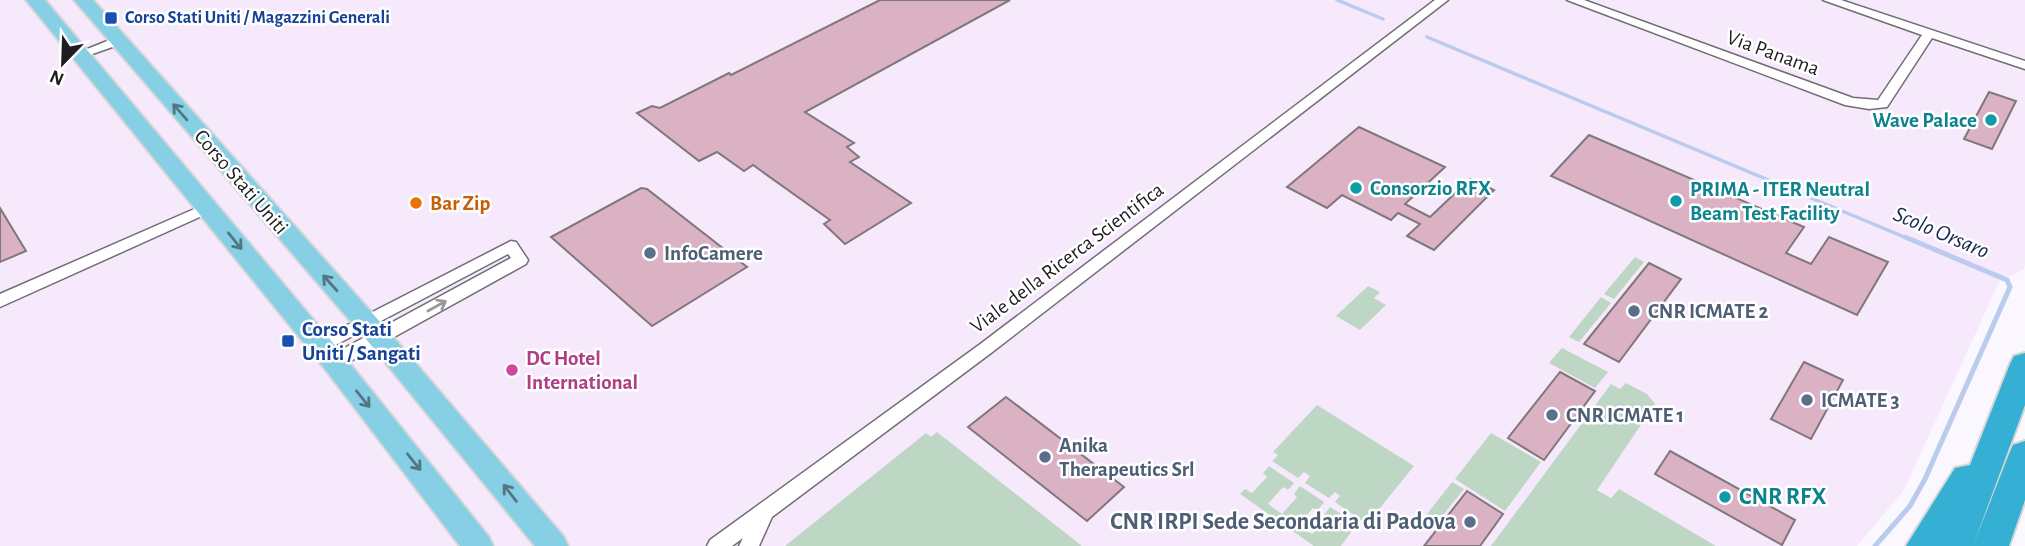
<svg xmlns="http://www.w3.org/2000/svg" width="2025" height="546" font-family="'Alegreya Sans',sans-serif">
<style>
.industrial{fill:#f7e9fc}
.green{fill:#bed6c4}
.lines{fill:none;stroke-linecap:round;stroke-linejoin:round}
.stream-far1{stroke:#bacbed;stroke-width:3.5}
.stream{stroke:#bacbed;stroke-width:5}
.building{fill:#dab2c3;stroke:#7f777a;stroke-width:2}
.street-casing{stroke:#706e74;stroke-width:3}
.primary-casing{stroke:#d6d6d6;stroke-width:4}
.highway-casing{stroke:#d6d6d6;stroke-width:4}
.street{fill:#fff;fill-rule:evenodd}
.primary{fill:#86cfe5;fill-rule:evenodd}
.highway{fill:#36afd4;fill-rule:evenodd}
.oneway{stroke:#527682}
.oneway2{stroke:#99999a}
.transit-dot{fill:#1a4fb4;stroke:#fff;stroke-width:2.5}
.culture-dot{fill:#0f9aa8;stroke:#fff;stroke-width:2.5}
.food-dot{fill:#e8710a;stroke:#fff;stroke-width:2.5}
.service-dot{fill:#5c6f8a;stroke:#fff;stroke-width:2.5}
.hotel-dot{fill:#d1479c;stroke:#fff;stroke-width:2.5}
.labels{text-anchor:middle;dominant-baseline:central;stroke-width:5;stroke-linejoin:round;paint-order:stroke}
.far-transit-label{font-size:18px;font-weight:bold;fill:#164399;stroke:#fff;text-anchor:start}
.street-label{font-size:21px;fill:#1d1c1e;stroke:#fff}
.culture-label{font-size:21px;font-weight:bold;fill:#0d838f;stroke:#fff;text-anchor:start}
.food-label{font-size:21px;font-weight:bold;fill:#c56008;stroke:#fff;text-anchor:start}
.service-label{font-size:21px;font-weight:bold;fill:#4e5e75;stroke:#fff;text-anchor:start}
.transit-label{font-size:21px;font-weight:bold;fill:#164399;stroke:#fff;text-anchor:start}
.hotel-label{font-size:21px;font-weight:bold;fill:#b23c85;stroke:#fff;text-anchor:start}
.water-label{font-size:23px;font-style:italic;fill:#182b55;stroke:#fff}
.near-culture-label{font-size:24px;font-weight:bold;fill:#0d838f;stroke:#fff;text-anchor:start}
.near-service-label{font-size:24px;font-weight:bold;fill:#4e5e75;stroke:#fff;text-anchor:end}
</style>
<rect width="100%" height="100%" fill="#faf7fe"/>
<path class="industrial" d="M0 0H2025V263L2024 269 1999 282 1904 490 1857 546H0Z"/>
<path class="green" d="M1635 257 1644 262 1614 299 1604 294Z
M1368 286 1380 292 1374 298 1386 305 1360 330 1336 316Z
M1601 297 1611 303 1579 342 1569 337Z
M1562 348 1608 372 1595 388 1549 363Z
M1626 383 1647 394 1655 404 1597 490 1611 498 1619 489 1716 546H1491L1611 384 1620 389Z
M1317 405 1414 466 1367 524 1335 502 1340 496 1335 492 1329 498 1305 483 1310 476 1304 472 1298 478 1272 461 1278 455 1273 452Z
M937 432 1082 546H785L926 433 931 437Z
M1491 433 1541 462 1505 511 1455 479Z
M1269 466 1294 483 1288 490 1283 487 1268 504 1282 514 1297 497 1294 494 1300 486 1324 502 1318 510 1313 508 1298 525 1312 534 1327 518 1324 515 1330 507 1357 524 1341 546H1314L1240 494 1245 489 1252 493 1267 477 1263 473Z
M1452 482 1464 489 1435 525 1424 518Z"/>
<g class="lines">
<path class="stream-far1" d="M1337 0 1383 19
M1427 37 1909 239"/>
<path class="stream" d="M1875 546 1910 506 1925 479 2010 287 2007 280 1905 237"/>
</g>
<path class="building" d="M880 0H1010L805 112 854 143 847 147 859 157 850 162 911 203 845 244 824 224 830 220 753 165 744 171 717 152 699 161 637 113 652 106 660 108 729 73 731 75Z
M1989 92 2016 101 1992 149 1964 139Z
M1359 127 1445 167 1405 204 1430 217 1470 179 1494 190 1434 250 1407 236 1420 224 1398 213 1391 220 1342 195 1327 208 1287 187Z
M1589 135 1804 227 1786 253 1811 264 1829 237 1888 262 1857 315 1551 176Z
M641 188 647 189 747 267 652 326 551 237Z
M0 208 26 251 0 262Z
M1649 263 1681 279 1619 362 1584 344Z
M1804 362 1843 380 1811 439 1771 419Z
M1560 372 1595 391 1544 460 1508 438Z
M1006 397 1124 487 1087 521 968 427Z
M1670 451 1795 520 1782 545 1655 474Z
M1467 491 1503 514 1480 546H1424Z"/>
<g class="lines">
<g class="street-casing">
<path id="street" d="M1435 0H1448L991 353 772 517 759 546H739L743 538 732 546H707L710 540 979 345Z
M1567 0H1584L1853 98 1878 100 1922 35 1823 0H1841L2025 61V69L1932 38 1887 107 1869 109 1845 105Z
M117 37 121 38V44L81 58 75 54Z
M208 203 215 208 213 211 0 307V294Z
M511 241 516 242 528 260 526 264 340 367H328L325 362 328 357 511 258 508 254 326 350H314L312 346 314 342Z"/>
</g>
<g class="primary-casing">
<path id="primary" d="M26 0H45L343 355 489 537 493 546H460L325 369Z
M74 0H93L389 332 564 537 568 546H535L371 345Z"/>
</g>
<g class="highway-casing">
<path id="highway" d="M2025 353V405L1973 546H1906L1955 468 1970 465 2010 364 2014 356Z
M2025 441V500L2009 546H1973L2009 454 2013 445Z"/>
</g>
<use href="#street" class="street"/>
<use href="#primary" class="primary"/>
<use href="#highway" class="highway"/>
</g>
<defs><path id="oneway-shaft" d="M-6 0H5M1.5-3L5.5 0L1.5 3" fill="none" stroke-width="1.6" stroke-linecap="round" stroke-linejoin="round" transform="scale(1.75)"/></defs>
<g class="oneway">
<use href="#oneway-shaft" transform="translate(180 112) rotate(-131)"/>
<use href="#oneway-shaft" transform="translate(235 241) rotate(51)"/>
<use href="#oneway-shaft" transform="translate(330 283) rotate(-132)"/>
<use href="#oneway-shaft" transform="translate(363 399) rotate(51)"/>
<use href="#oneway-shaft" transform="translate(414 462) rotate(51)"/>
<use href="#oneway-shaft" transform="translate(510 493) rotate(-128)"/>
</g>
<use class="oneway2" href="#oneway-shaft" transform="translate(437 306) rotate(-29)"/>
<g class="transit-dot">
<rect x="104" y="11" width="14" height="14" rx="3.5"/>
<rect x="281" y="334" width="14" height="14" rx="3.5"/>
</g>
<g class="culture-dot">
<circle cx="1991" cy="120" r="7"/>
<circle cx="1356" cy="188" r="7"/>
<circle cx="1676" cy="201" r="7"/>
<circle cx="1725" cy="497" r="7"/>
</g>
<circle class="food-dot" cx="416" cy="203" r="7"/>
<g class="service-dot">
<circle cx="650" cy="253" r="7"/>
<circle cx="1634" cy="311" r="7"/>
<circle cx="1807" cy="400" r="7"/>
<circle cx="1552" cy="415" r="7"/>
<circle cx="1045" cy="457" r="7"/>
<circle cx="1470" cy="522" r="7"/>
</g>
<circle class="hotel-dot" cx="512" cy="370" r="7"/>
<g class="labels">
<g class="far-transit-label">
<text x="125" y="18">Corso Stati Uniti / Magazzini Generali</text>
</g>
<g class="street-label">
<text transform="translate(1773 53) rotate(20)">Via Panama</text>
<text transform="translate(241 182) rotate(49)">Corso Stati Uniti</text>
<text transform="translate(1067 258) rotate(-37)">Viale della Ricerca Scientifica</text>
</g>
<g class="culture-label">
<text x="1977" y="120" text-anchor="end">Wave Palace</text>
<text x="1370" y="188">Consorzio RFX</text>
<text x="1690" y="189">PRIMA - ITER Neutral<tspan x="1690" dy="24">Beam Test Facility</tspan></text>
</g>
<g class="food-label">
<text x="430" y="203">Bar Zip</text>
</g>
<g class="service-label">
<text x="664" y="253">InfoCamere</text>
<text x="1648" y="311">CNR ICMATE 2</text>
<text x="1821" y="400">ICMATE 3</text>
<text x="1566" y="415">CNR ICMATE 1</text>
<text x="1059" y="445">Anika<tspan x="1059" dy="24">Therapeutics Srl</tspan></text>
</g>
<g class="transit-label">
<text x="302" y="329">Corso Stati<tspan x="302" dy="24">Uniti / Sangati</tspan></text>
</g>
<g class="hotel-label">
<text x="526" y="358">DC Hotel<tspan x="526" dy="24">International</tspan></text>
</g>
<g class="water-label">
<text transform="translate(1941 233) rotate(23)">Scolo Orsaro</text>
</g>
<g class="near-culture-label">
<text x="1739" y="497">CNR RFX</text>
</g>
<g class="near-service-label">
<text x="1456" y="522">CNR IRPI Sede Secondaria di Padova</text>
</g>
</g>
<g transform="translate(63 63) rotate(203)" stroke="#ffffff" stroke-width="5" paint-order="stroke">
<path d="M0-5L12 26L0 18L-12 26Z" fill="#1d1c1e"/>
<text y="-10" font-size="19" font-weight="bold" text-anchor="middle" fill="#1d1c1e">N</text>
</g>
</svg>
